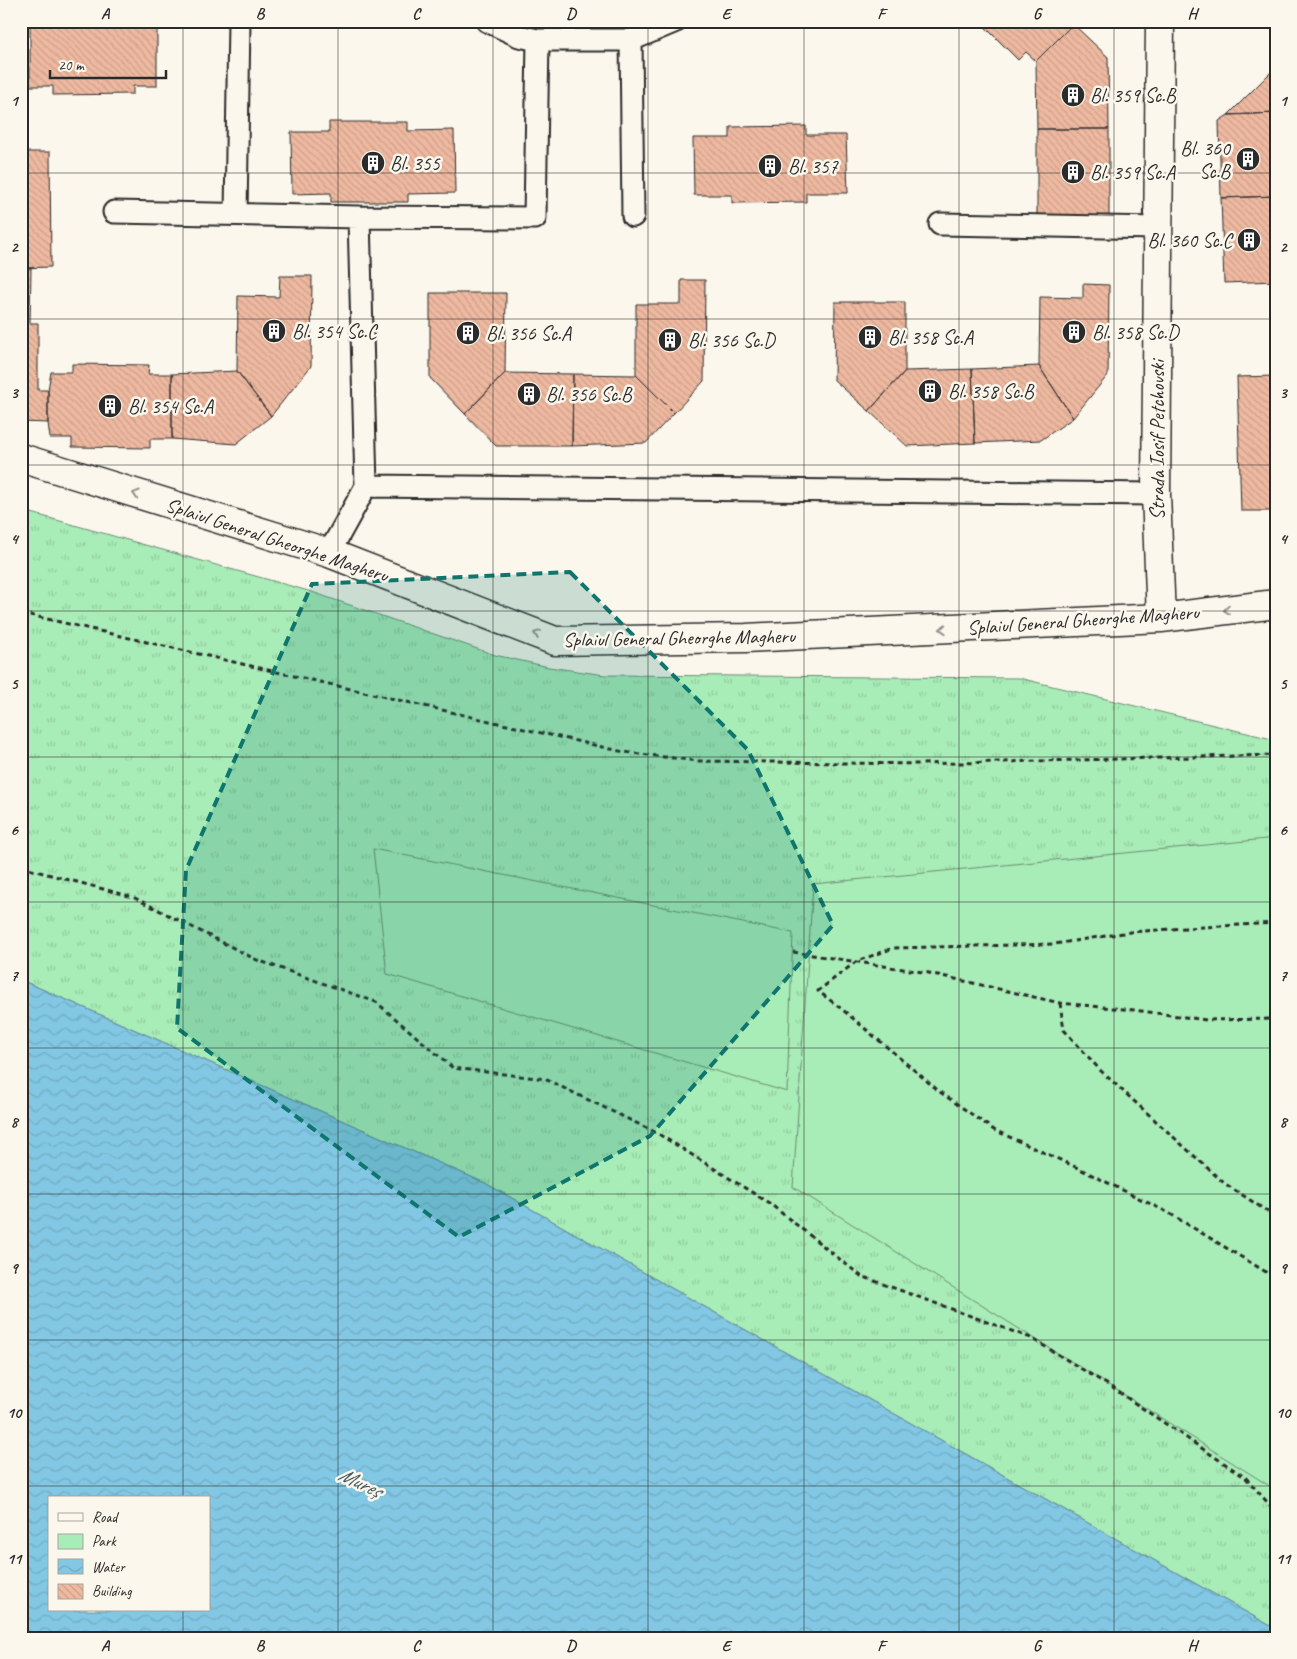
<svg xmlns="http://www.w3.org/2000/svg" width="1297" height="1659" font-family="Caveat,sans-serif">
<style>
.grass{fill:url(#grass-tufts);stroke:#6a8c71}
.park{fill:#a8ecb7;stroke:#6a8c71}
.water{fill:url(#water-waves);stroke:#5f8999;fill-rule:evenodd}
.building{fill:url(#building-back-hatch);stroke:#2b2b2b}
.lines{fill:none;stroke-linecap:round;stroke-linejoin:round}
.service-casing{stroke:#2b2b2b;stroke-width:25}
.minor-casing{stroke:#2b2b2b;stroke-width:31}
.path{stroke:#2b2b2b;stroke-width:3;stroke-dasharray:5 4;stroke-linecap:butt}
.service{stroke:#fbf7ec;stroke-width:21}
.minor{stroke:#fbf7ec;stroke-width:28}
.oneway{stroke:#93918c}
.marked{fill:#0f766e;fill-opacity:0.2;stroke:#0f766e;stroke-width:4;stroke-dasharray:10 6;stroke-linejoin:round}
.grid{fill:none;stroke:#2b2b2b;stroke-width:1;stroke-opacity:0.55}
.labels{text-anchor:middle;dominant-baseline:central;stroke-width:5;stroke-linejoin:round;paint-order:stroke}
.poi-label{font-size:20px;fill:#2b2b2b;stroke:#fbf7ec;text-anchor:start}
.street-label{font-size:20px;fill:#2b2b2b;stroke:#fbf7ec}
.water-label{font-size:21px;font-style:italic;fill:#455a62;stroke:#fbf7ec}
.neatline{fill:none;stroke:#2b2b2b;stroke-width:2}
.grid-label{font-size:16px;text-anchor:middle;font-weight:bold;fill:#2b2b2b}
</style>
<defs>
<pattern id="grass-tufts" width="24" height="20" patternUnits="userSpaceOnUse" patternTransform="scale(1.25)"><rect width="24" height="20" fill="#a8ecb7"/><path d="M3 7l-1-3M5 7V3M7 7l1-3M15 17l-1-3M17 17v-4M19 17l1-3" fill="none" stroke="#91cb9e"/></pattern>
<pattern id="water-waves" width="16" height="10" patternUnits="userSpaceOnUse" patternTransform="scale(1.25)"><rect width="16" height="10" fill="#82c7e3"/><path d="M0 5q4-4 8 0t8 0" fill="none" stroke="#70abc3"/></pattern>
<pattern id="building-back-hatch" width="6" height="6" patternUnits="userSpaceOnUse" patternTransform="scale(1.25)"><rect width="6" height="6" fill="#eeb9a0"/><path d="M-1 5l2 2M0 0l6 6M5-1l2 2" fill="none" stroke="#cc9f8a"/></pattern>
</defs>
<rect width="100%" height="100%" fill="#fbf7ec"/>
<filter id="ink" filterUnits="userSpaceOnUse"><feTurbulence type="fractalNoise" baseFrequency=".02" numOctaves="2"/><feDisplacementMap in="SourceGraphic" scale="10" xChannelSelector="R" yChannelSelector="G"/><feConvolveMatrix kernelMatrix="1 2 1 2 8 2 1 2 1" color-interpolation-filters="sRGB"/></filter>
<g filter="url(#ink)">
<path class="grass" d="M21 510 312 592 495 655 549 667 605 675 1019 678 1276 740V1629L485 1183 21 980Z"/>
<path class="park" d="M1276 838V1490L793 1187 813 884Z
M373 849 793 933 787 1092 387 974Z"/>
<path class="water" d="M21 980 485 1183 1276 1629V1638H38L21 1630ZM49 1498H209V1610H49Z"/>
<path class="building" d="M30 21H157V86H133V94L53 95V86H30Z
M979 21H1076L1036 61 1026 52 1018 60Z
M1073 24 1108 57 1109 129H1037L1036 61Z
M1276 67V113L1228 115Z
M1276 113V196L1221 198 1219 121 1228 115Z
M329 122H408V131L454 130 455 193 408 194V202H331V193L292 194 291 132H329Z
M806 126V135H846L848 193H806V202L732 203V195H694L693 138H730V127Z
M1037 129H1109V216L1037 215Z
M21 152H50L51 267 21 268Z
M1276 196V281L1224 283 1221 198Z
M21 268H31L30 323H38V390H48V423L21 422Z
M280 276H312L311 366 271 416 237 371 238 296 279 297Z
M681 280H705L704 381 674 413 636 375V304H681Z
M1083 284 1109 285 1108 375 1073 418 1039 366 1040 297 1083 298Z
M430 293H506L505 373 465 414 430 378Z
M835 302H905V371L869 411 834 380Z
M72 364 149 365 148 374H172V439H150V448L72 447V438H50L48 423V390L51 372H72Z
M1039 366 1073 418 1041 440 975 443 972 369Z
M972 369 975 443 907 446 869 411 905 371Z
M237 371 271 416 236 444 172 439V374Z
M505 373 573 374 572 446H496L465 414Z
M573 374 636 375 674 413 646 443 572 446Z
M1276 376V511H1241L1237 377Z"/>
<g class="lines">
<g class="service-casing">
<path id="service" d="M487 21 519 36 538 40
M114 212 359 217 366 486
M236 214 239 21
M633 216 631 40 676 21
M359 217 535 218 538 40H631
M940 224 1158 228
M329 553 366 486 1156 494"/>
</g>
<g class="minor-casing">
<path id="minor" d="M1160 21 1156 494 1161 618
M21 458 329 553 555 641 746 638 1161 618 1276 604"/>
</g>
<path class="path" d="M21 613 624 752 697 761 920 764 1276 755
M21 867 133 897 257 960 376 1002 453 1068 545 1079 657 1133 769 1203 861 1276 1031 1338 1108 1385 1246 1478 1276 1512
M1276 923 1185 928 1130 932 1055 944 894 948 857 961 818 991 843 1010 940 1092 994 1130 1078 1168 1167 1212 1276 1278
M793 952 929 973 1060 1003 1134 1010 1206 1020 1276 1019
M1060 1003 1064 1030 1101 1071 1224 1183 1276 1217"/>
<use href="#service" class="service"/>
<use href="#minor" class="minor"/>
</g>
<defs><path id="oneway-chevron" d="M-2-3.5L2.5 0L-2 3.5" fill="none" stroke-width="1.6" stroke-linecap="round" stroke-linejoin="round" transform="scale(1.25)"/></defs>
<g class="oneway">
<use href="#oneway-chevron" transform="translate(136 494) rotate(-163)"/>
<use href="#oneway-chevron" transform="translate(1227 610) rotate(173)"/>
<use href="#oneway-chevron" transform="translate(943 629) rotate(177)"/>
<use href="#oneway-chevron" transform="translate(537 634) rotate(-159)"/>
</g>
</g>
<path class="marked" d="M570 572 748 750 833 925 650 1136 459 1237 177 1028 186 870 312 584Z"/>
<path class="grid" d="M183 21V1498M338 21V1638M493 21V1638M648 21V1638M804 21V1638M959 21V1638M1114 21V1638M21 173H1276M21 319H1276M21 465H1276M21 611H1276M21 757H1276M21 902H1276M21 1048H1276M21 1194H1276M21 1340H1276M21 1486H1276M183 1610V1638"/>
<defs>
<g id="building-disc" transform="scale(1.25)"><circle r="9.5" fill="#2b2b2b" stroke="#fbf7ec"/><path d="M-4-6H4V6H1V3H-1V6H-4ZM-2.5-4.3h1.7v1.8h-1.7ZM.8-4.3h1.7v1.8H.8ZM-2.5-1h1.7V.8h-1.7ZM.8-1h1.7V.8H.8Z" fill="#fff"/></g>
</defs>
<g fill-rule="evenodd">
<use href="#building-disc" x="1073" y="95"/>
<use href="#building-disc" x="1248" y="159"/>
<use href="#building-disc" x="373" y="163"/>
<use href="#building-disc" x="770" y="166"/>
<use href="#building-disc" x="1073" y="172"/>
<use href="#building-disc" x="1249" y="240"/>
<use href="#building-disc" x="274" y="331"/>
<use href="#building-disc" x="1074" y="332"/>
<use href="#building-disc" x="468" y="333"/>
<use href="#building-disc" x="870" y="337"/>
<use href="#building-disc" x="670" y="340"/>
<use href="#building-disc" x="930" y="391"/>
<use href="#building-disc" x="529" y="394"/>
<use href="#building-disc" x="110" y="406"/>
</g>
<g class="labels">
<g class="poi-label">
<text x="1090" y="95">Bl. 359 Sc.B</text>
<text x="1230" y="148" text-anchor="end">Bl. 360<tspan x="1230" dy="23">Sc.B</tspan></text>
<text x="390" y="163">Bl. 355</text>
<text x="788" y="166">Bl. 357</text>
<text x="1090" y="172">Bl. 359 Sc.A</text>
<text x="1232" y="240" text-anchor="end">Bl. 360 Sc.C</text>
<text x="292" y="331">Bl. 354 Sc.C</text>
<text x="1092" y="332">Bl. 358 Sc.D</text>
<text x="486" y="333">Bl. 356 Sc.A</text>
<text x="888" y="337">Bl. 358 Sc.A</text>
<text x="688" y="340">Bl. 356 Sc.D</text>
<text x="948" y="391">Bl. 358 Sc.B</text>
<text x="546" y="394">Bl. 356 Sc.B</text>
<text x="128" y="406">Bl. 354 Sc.A</text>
</g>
<g class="street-label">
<text transform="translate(1157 440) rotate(-90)">Strada Iosif Petchovski</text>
<text transform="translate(277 540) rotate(18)">Splaiul General Gheorghe Magheru</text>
<text transform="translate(1083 620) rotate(-4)">Splaiul General Gheorghe Magheru</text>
<text transform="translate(679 638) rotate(-1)">Splaiul General Gheorghe Magheru</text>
</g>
<g class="water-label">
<text transform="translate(360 1482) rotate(25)">Mureș</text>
</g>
</g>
<rect width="1297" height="1659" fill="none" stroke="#fbf7ec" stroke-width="55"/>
<rect x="48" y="1496" width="162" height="115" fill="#fbf7ec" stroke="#a8a59f"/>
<rect x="58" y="1513" width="25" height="8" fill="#fbf7ec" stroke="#a8a59f"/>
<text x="92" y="1522" font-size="15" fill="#2b2b2b">Road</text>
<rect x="58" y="1534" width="25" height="15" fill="#a8ecb7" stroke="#a8a59f"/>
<text x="92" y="1546" font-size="15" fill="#2b2b2b">Park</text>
<rect x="58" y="1559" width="25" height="15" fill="url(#water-waves)" stroke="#a8a59f"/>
<text x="92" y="1572" font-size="15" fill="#2b2b2b">Water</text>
<rect x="58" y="1584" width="25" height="15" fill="url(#building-back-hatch)" stroke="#a8a59f"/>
<text x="92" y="1596" font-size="15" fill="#2b2b2b">Building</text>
<path d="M50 70v8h116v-8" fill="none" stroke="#2b2b2b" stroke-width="2.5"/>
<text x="58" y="70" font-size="15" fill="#2b2b2b" stroke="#fbf7ec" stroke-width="4" paint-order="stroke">20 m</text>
<rect x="28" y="28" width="1242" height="1604" class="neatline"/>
<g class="grid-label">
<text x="105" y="19">A</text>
<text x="260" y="19">B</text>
<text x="416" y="19">C</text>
<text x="571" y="19">D</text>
<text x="726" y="19">E</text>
<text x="881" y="19">F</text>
<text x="1037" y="19">G</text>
<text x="1192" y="19">H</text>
<text x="14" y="106">1</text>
<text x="1283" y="106">1</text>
<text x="14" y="252">2</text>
<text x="1283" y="252">2</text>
<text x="14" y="398">3</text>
<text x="1283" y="398">3</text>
<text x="14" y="544">4</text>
<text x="1283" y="544">4</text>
<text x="14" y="689">5</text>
<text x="1283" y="689">5</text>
<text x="14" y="835">6</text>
<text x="1283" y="835">6</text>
<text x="14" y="981">7</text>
<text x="1283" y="981">7</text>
<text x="14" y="1127">8</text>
<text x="1283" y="1127">8</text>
<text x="14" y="1273">9</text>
<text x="1283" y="1273">9</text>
<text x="14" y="1418">10</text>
<text x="1283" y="1418">10</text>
<text x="14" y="1564">11</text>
<text x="1283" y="1564">11</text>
<text x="105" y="1651">A</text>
<text x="260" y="1651">B</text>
<text x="416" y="1651">C</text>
<text x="571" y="1651">D</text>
<text x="726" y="1651">E</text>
<text x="881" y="1651">F</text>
<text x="1037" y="1651">G</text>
<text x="1192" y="1651">H</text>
</g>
</svg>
